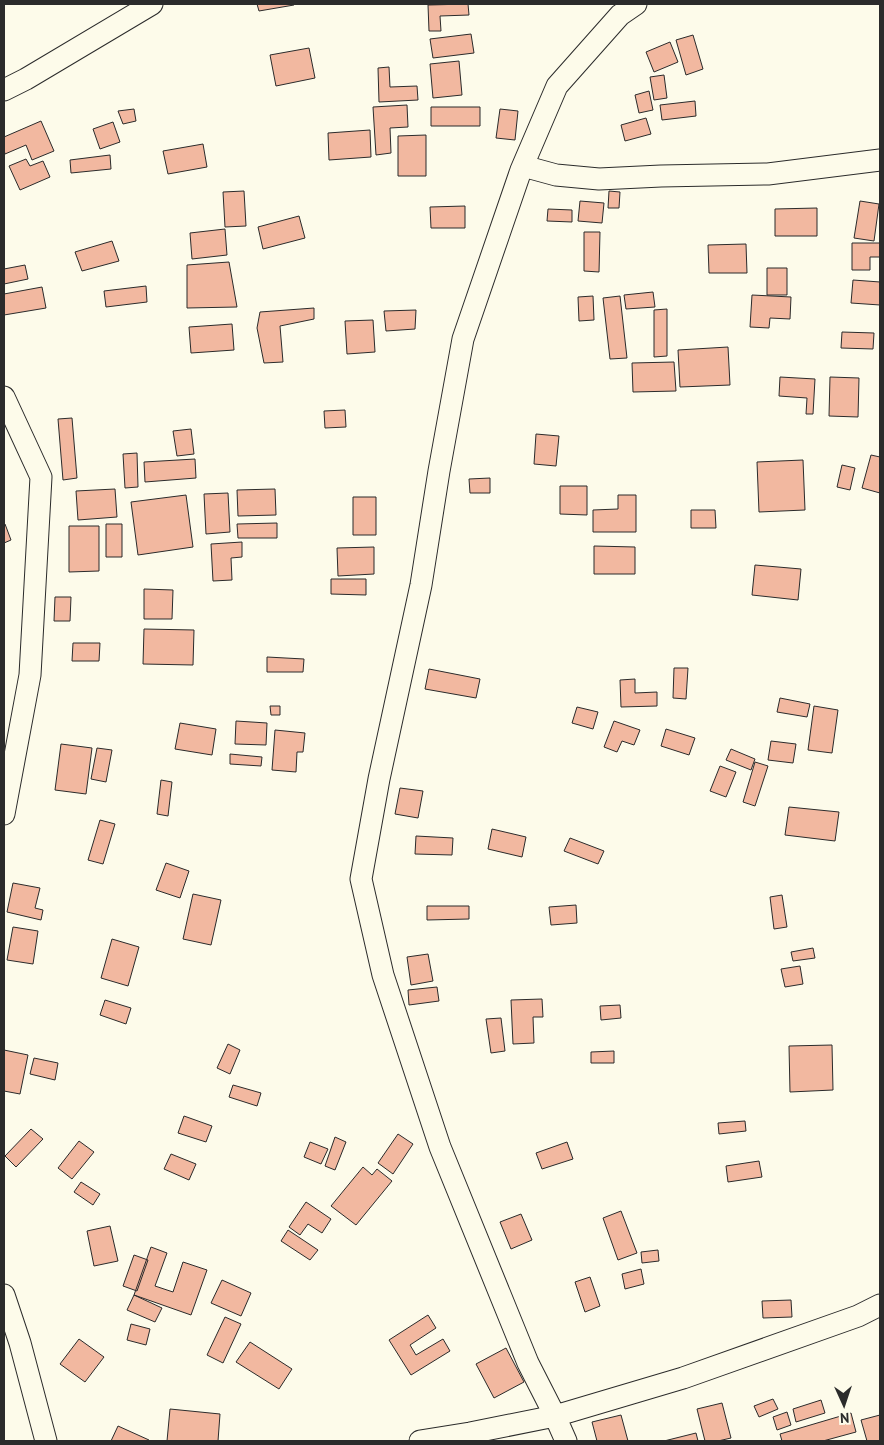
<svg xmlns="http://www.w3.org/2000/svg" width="884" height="1445" font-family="'PT Sans',sans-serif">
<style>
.building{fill:#f2b8a0;stroke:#2b2b2b}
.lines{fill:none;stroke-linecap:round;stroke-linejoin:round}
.minor-casing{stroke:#2b2b2b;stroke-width:23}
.minor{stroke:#fdfbea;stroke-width:21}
</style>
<rect width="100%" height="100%" fill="#fdfbea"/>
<path class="building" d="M257 4H294V5L259 11Z
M468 4 469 15 440 16 441 31H429L428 5Z
M471 34 474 53 433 58 430 39Z
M693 35 703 69 686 75 676 40Z
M670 42 678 62 654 72 646 52Z
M309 48 315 78 276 86 270 55Z
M459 61 462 95 433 98 430 64Z
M389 67 390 87 417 86 418 100 379 102 378 68Z
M664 75 667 98 654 100 650 77Z
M649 91 653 110 639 113 635 95Z
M695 101 696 116 662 120 660 105Z
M407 105 408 127 390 128 391 153 376 155 373 107Z
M431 107H480V126H431Z
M134 109 136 121 123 124 118 111Z
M500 109 518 111 515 140 496 138Z
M646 118 651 134 625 141 621 125Z
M41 121 54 151 32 160 26 145 5 154 4 150V137Z
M113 122 120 142 100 149 93 129Z
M370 130 371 157 329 160 328 133Z
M426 135V176H398V136Z
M203 144 207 167 168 174 163 151Z
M110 155 111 169 71 173 70 160Z
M26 159 30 166 43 161 50 177 20 190 9 166Z
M244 191 246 226 225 227 223 192Z
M609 191 620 192 619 208H608Z
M580 201 604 203 602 223 578 221Z
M860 201 879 204 874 241 854 238Z
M465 206V228H431L430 207Z
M817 208V236H775V209Z
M548 209 572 210V222L547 221Z
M299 216 305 238 263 249 258 227Z
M225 229 227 255 192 259 190 233Z
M584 232H600L599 272 584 271Z
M112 241 119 261 82 271 75 252Z
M852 243H880V257H870V270H852Z
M746 244 747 273H709L708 245Z
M229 262 237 307 187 308V265Z
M25 265 28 279 4 284V269Z
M767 268H787V295H767Z
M853 280 880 282V305L851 303Z
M146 286 147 302 106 307 104 291Z
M42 287 46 308 4 315V294Z
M653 292 655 307 626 309 624 295Z
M752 295 791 297 790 319 770 318 769 328 750 327Z
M593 296 594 320 579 321 578 297Z
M620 296 627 358 610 359 603 298Z
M314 308V319L280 326 283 362 264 363 257 328 260 312Z
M667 309V356L654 357V310Z
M416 310 415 329 386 331 384 311Z
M373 320 375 352 347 354 345 321Z
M232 324 234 350 191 353 189 327Z
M842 332 874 333 873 349 841 348Z
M728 347 730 385 680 387 678 350Z
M674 362 676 391 633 392 632 363Z
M780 377 815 379 813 414H806L807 398 779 396Z
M830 377 859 378 858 417 829 416Z
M345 410 346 427 325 428 324 411Z
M72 418 77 478 63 480 58 419Z
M191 429 194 454 177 456 173 431Z
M536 434 559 436 556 466 534 464Z
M137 453 138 487 125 488 123 454Z
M871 455 880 457V493L862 488Z
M195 459 196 478 145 482 144 462Z
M803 460 805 510 759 512 757 462Z
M842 465 855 468 850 490 837 487Z
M490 478V493H470L469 479Z
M560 486H587V515L560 514Z
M115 489 117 517 78 520 76 491Z
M275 489 276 515 238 516 237 490Z
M228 493 230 532 206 534 204 494Z
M186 495 193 547 138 555 131 502Z
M618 495H636V532H593V510L618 509Z
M353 497H376V535H353Z
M691 510H715L716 528H691Z
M277 523V538H238L237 524Z
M5 524 11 540 4 543V525Z
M106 524H122V557H106Z
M69 526H99V571L69 572Z
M242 542V557L231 558 232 580 213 581 211 544Z
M594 546 635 547V574H594Z
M374 547V574L338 576 337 548Z
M755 565 801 569 798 600 752 595Z
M331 579H366V595L331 594Z
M144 589 173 590 172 619H144Z
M55 597H71L70 621H54Z
M144 629 194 630 193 665 143 664Z
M73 643H100L99 661H72Z
M267 657 304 659 303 672H267Z
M674 668H688L686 699 673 698Z
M429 669 480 679 476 698 425 689Z
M635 679V693L657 692V706L621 707 620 680Z
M780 698 810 704 807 717 777 712Z
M270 706H280V715H271Z
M814 706 838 710 832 753 808 750Z
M577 707 598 712 593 729 572 723Z
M236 721 267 723 266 745 235 744Z
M614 721 640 730 634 745 622 741 617 752 604 747Z
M180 723 216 729 212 755 175 749Z
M666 729 695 738 689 755 661 746Z
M275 730 305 733 303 752H297L296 772 272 770Z
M771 741 796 744 793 763 768 760Z
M61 744 92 748 86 794 55 790Z
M97 748 112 750 106 782 91 779Z
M731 749 755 759 751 770 726 760Z
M230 754 262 757 261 766 230 764Z
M755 762 768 766 755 806 743 802Z
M720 766 736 772 726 797 710 791Z
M161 780 172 782 168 816 157 814Z
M400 788 423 791 418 818 395 814Z
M789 807 839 812 835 841 785 835Z
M100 820 115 824 103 864 88 860Z
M492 829 526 837 522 857 488 849Z
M416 836 453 838 452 855 415 854Z
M570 838 604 851 598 864 564 851Z
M166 863 189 871 180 898 156 890Z
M13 883 40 888 35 908 43 910 41 920 7 912Z
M193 894 221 900 211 945 183 939Z
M782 895 787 927 774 929 770 897Z
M576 905 577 923 551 925 549 907Z
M427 906H469V919L427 920Z
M13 927 38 931 33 964 7 960Z
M112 939 139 947 128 986 101 978Z
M813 948 815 958 793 961 791 952Z
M428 954 433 981 411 985 407 957Z
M800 966 803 984 785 987 781 969Z
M437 987 439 1001 409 1005 408 990Z
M542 999 543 1017H533L534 1043 513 1044 511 1000Z
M105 1000 131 1008 126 1024 100 1015Z
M620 1005 621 1018 601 1020 600 1006Z
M501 1018 505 1051 491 1053 486 1019Z
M228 1044 240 1050 230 1074 217 1068Z
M832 1045 833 1090 790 1092 789 1046Z
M4 1050 28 1055 20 1094 4 1091Z
M614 1051V1063H591V1052Z
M34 1058 58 1063 55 1080 30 1074Z
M233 1085 261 1093 257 1106 229 1097Z
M184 1116 212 1126 206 1142 178 1133Z
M745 1121 746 1131 719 1134 718 1123Z
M31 1129 43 1139 16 1167 5 1156Z
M398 1134 413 1144 393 1174 378 1163Z
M335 1137 346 1142 335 1170 325 1166Z
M79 1141 94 1152 72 1179 58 1168Z
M310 1142 328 1149 321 1164 304 1157Z
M567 1142 573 1159 542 1169 536 1153Z
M171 1154 196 1164 189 1180 164 1169Z
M759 1161 762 1177 728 1182 726 1166Z
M363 1167 372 1175 377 1169 392 1181 356 1225 331 1206Z
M81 1182 100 1194 93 1205 74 1192Z
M306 1202 331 1219 322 1233 308 1224 300 1235 289 1227Z
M621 1211 637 1253 618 1260 603 1218Z
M521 1214 532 1240 511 1249 500 1222Z
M110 1226 118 1261 94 1266 87 1231Z
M288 1230 318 1250 310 1260 281 1241Z
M151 1247 167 1253 155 1286 173 1292 183 1262 207 1270 191 1315 134 1295Z
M658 1250 659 1261 642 1263 641 1252Z
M134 1255 148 1260 137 1291 123 1286Z
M641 1269 644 1284 625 1289 622 1274Z
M590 1277 600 1306 585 1312 575 1282Z
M222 1280 251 1293 241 1316 211 1303Z
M134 1295 162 1308 155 1322 127 1310Z
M791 1300 792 1317 763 1318 762 1301Z
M428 1315 436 1328 410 1345 416 1355 443 1339 450 1351 411 1375 389 1340Z
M225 1317 241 1324 223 1363 207 1355Z
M131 1324 150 1329 146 1345 127 1340Z
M79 1339 104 1357 85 1382 60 1364Z
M250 1342 292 1369 279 1389 236 1362Z
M506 1348 524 1382 494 1398 476 1364Z
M773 1399 778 1409 759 1417 754 1406Z
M821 1400 825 1413 796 1422 793 1409Z
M722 1403 731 1438 718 1441H705L697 1409Z
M170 1409 220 1414 218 1441H167Z
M787 1412 791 1425 777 1430 773 1417Z
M851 1413 856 1432 823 1441H782L780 1434Z
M621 1415 628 1441H597L592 1422Z
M880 1415V1441H867L861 1420Z
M118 1426 149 1440 148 1441H111Z
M696 1433 698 1441H664Z"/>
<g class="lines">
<g class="minor-casing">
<path id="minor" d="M4 90 26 79 152 4
M523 166 556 175 599 179 661 176 768 174 880 160
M4 397 41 477 30 675 4 814
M4 1295 20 1343 46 1441
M420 1441 470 1433 555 1416 683 1378 858 1316 880 1305
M566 1441 555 1416 528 1363 440 1147 383 975 361 879 379 779 421 585 439 471 463 339 521 170 557 86 620 15 636 4"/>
</g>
<use href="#minor" class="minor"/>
</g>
<rect width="884" height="1445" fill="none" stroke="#2b2b2b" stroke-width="10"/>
<g transform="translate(844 1405) rotate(177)" stroke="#fdfbea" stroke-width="4" paint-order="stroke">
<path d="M0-4L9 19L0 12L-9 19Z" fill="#2b2b2b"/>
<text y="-8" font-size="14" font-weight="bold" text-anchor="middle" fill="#2b2b2b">N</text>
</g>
</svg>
